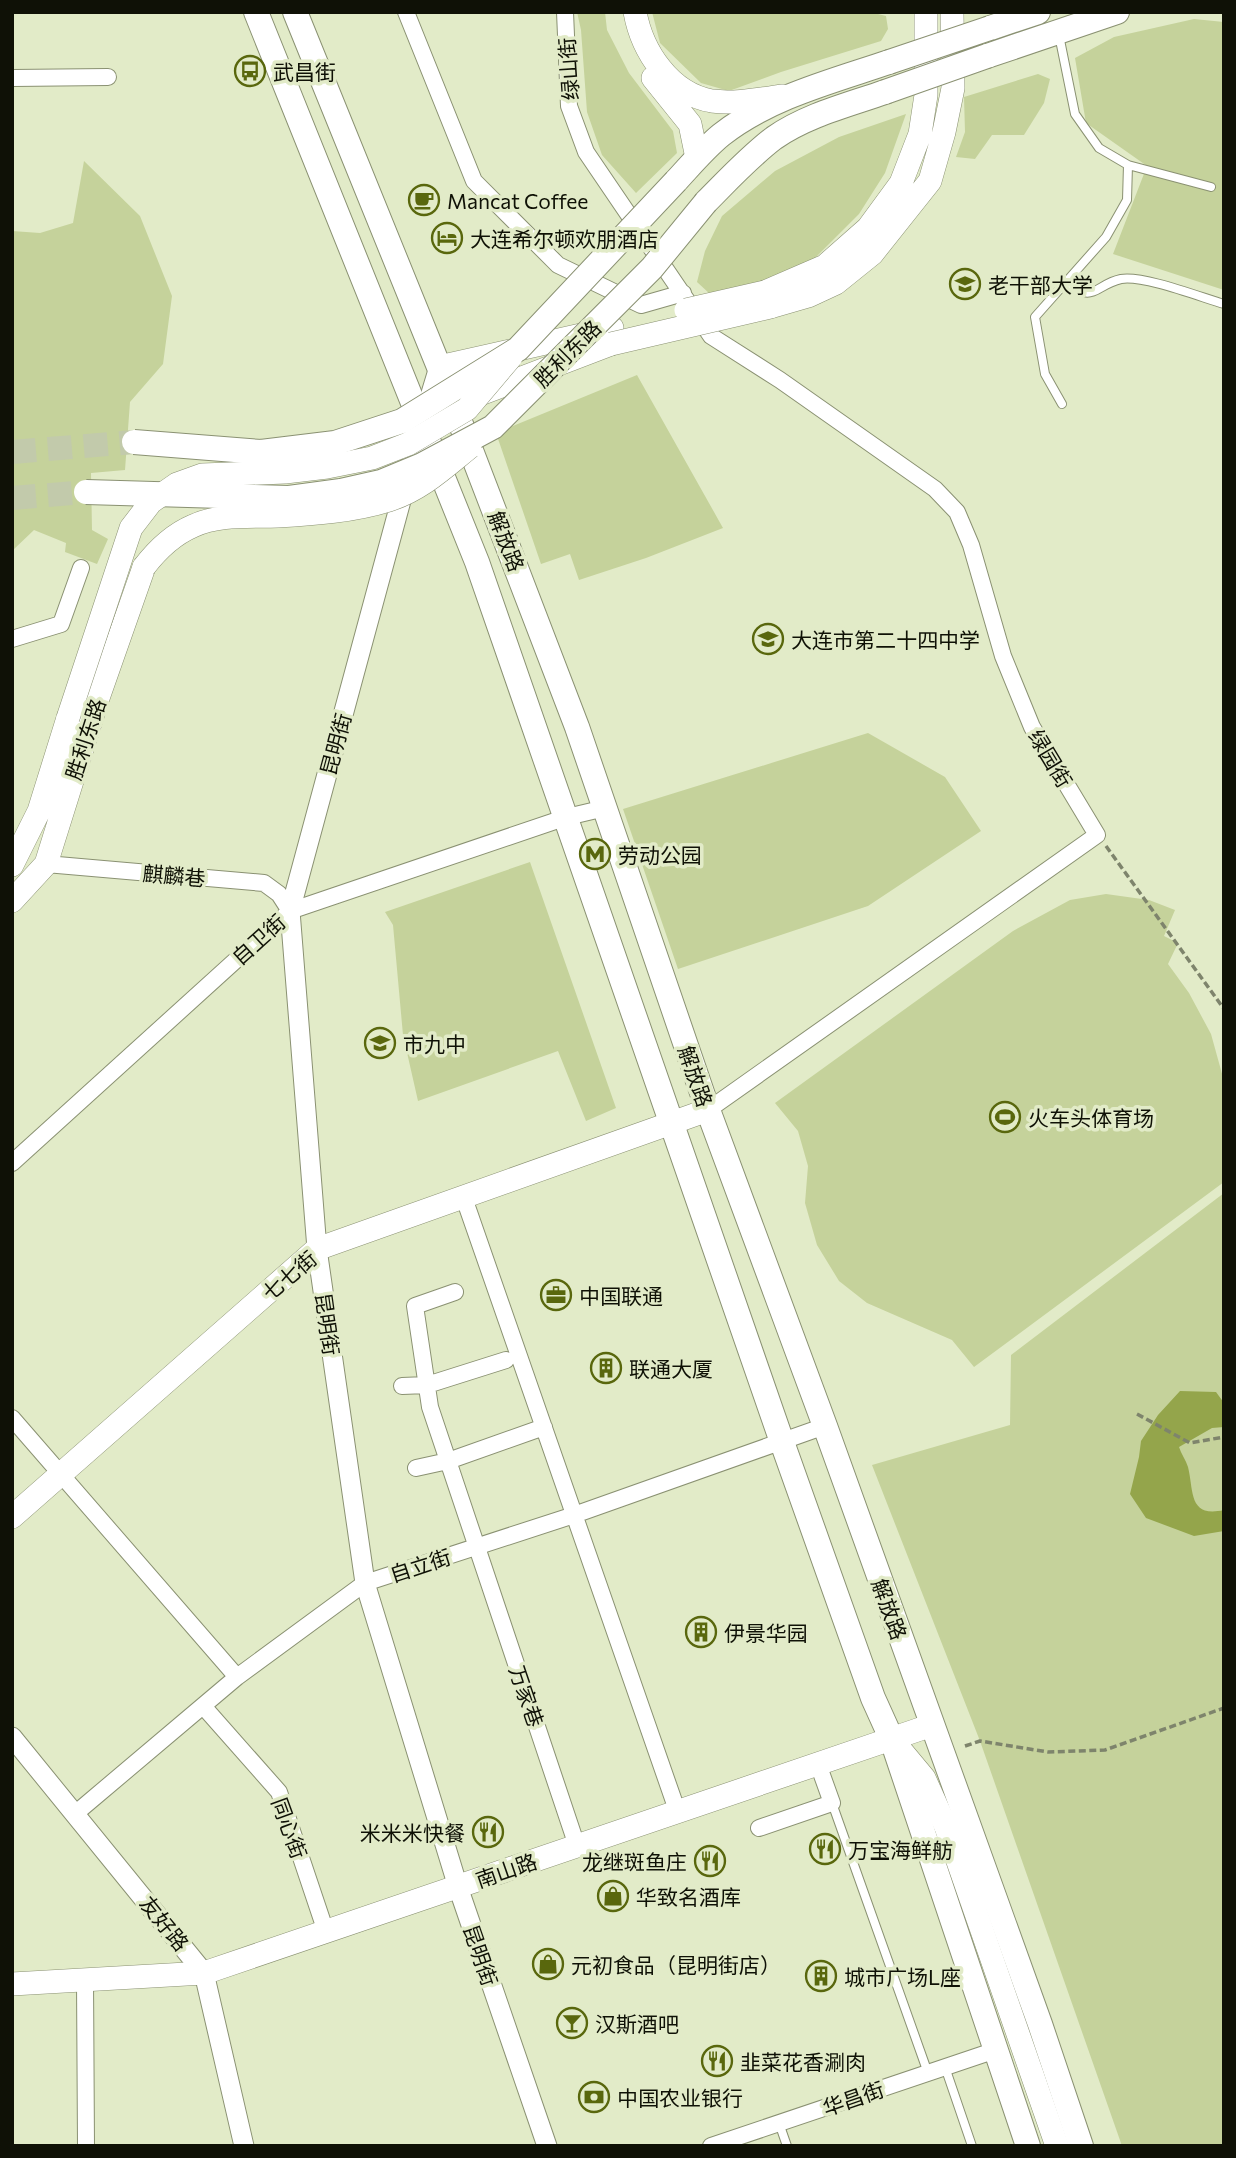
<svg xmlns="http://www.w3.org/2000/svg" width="1236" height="2158" font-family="Commissioner,'Noto Sans SC',sans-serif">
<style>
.green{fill:#c5d29b}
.water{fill:#94a54b}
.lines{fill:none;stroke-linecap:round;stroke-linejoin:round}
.primary-tunnel{stroke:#c2caab;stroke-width:24;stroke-dasharray:24 12;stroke-linecap:butt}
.service-casing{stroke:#8a9172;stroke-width:10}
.minor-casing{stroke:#8a9172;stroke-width:18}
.tertiary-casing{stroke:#8a9172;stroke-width:21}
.secondary-casing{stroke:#8a9172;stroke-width:24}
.primary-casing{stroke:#8a9172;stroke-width:26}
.path{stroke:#7e846c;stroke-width:3.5;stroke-dasharray:7 3.5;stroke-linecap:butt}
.service{stroke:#fff;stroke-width:8}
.minor{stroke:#fff;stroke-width:16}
.tertiary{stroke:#fff;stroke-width:19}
.secondary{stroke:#fff;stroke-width:23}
.primary{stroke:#fff;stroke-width:24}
.secondary-bridge-casing{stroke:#8a9172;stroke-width:24;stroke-linecap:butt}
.primary-bridge-casing{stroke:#8a9172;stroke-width:26;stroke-linecap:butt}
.secondary-bridge{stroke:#fff;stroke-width:23}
.primary-bridge{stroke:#fff;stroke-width:24}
.labels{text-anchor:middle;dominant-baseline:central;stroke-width:7;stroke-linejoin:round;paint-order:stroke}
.street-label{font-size:21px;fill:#0f1106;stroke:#e2ebc8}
.poi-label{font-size:21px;fill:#0f1106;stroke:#e2ebc8;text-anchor:start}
</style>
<rect width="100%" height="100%" fill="#e2ebc8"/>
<path class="green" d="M577 12H605L607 30 629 73 673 131 677 153 636 193 602 155 587 112 581 30Z
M652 12H870L886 16 888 29 881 41 781 72 729 91 701 83 660 43Z
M1194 19 1224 22V290L1113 254 1147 166 1086 123 1075 58 1114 37Z
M1038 74 1050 79 1044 103 1024 135H992L975 159 956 157 965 132 964 97Z
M906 114 885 173 859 214 810 263 760 292 710 294 697 282 705 251 722 216 775 171 839 137Z
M84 161 140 216 172 296 163 364 130 402 125 470 91 473 92 530 108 539 97 564 65 552 66 543 34 530 12 551V231L40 233 73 223Z
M637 375 723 528 646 558 579 580 570 554 541 564 496 433Z
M868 733 945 777 981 831 868 906 678 969 623 809Z
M530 862 616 1108 586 1121 558 1051 418 1101 403 1035 393 925 385 912Z
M1106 894 1149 900 1175 910 1164 936 1178 943 1168 964 1189 993 1211 1034 1224 1081V1182L974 1367 952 1340 867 1303 839 1281 817 1245 805 1203 808 1166 798 1131 775 1103 1013 931 1070 900Z
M1224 1193V2146H1122L980 1741 872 1465 1010 1425 1011 1355Z"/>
<path class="water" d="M1180 1391 1216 1392 1224 1403V1427L1212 1428 1179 1447C1181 1454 1186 1460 1188 1467 1194 1491 1188 1518 1224 1510V1531L1194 1536 1146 1518 1130 1494 1139 1457 1141 1441 1158 1415Z"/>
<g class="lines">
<path class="primary-tunnel" d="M12 452 134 442
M12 498 86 492"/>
<g class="service-casing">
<path id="service" d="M1059 35 1075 114 1099 148 1128 165 1211 187
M1065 283C1096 304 1094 285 1121 279 1143 275 1200 297 1224 304
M1062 404 1045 374 1035 317 1106 237 1127 200 1128 165
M832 1803 928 2073
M945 2067 972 2146
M779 2123 787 2146"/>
</g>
<g class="minor-casing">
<path id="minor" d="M406 12 474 181 558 265 641 305 683 293
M565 12 569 106 586 152 711 336 780 380 935 489 957 512 971 545 1003 656 1032 727 1097 835 708 1110
M12 78 108 77
M12 639 61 624 81 568
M46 864 264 883 279 894 290 911
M12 1163 290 911 567 817 605 808
M464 1198 678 1813
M455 1292 415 1306 430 1407 577 1846
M402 1386 427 1385 506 1360
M12 1418 237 1677
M416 1468 448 1461 544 1427
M203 1706 279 1792 326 1932
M76 1813 237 1677 365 1583 574 1515 825 1426
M759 1828 832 1803 818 1764
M85 1980 86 2146
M711 2146 996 2050"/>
</g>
<g class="tertiary-casing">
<path id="tertiary" d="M439 367 422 423 290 911 317 1249 365 1583 458 1887 547 2146
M12 1737 204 1973 244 2146"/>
</g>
<g class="secondary-casing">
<path id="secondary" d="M635 12C642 51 670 94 712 101 735 104 760 99 783 96
M653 78 690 124 697 158
M765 292 825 266 868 228 901 183 920 134 926 95V12
M770 307 808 296 836 283 872 254 930 181 944 132 953 88 952 12
M439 367 612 328
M475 396 611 344
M12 865 39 811 68 718
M12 901 46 864 98 698 144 567
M12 1517 317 1249 708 1110
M894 1742 924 1778 946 1827 1057 2146
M12 1984 204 1973 932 1725"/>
</g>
<g class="primary-casing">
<path id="primary" d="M256 12 477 562 782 1442 873 1698 892 1740 1028 2146
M295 12 439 367 577 727 708 1110 825 1426 1040 2024 1081 2146
M990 28 1038 12
M987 56 1117 12
M676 181C690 166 704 149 721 135 769 97 833 81 889 62
M706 202C728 180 749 157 774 138 807 115 848 105 885 92"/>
</g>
<path class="path" d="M1106 846 1224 1009
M1137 1414 1190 1443 1224 1437
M965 1746 980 1741 1048 1752 1105 1750 1224 1708"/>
<use href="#service" class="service"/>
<use href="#minor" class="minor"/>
<use href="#tertiary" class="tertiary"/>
<use href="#secondary" class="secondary"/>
<use href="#primary" class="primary"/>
<g class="secondary-bridge-casing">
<path id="secondary-bridge" d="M686 310 765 292
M611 344 770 307
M144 567C157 550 172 535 193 526 218 514 250 517 278 516 314 514 354 511 389 500 421 490 445 467 470 447
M68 718 131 528 151 502 177 484 202 475 285 472 327 467 372 458 408 444 467 409 511 357"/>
</g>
<g class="primary-bridge-casing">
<path id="primary-bridge" d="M889 62 990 28
M885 92 987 56
M134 442 261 452 335 443 402 421 518 349 676 181
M86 492 289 498 341 491 381 482 422 465 493 427 652 268 706 202"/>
</g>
<use href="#secondary-bridge" class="secondary-bridge"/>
<use href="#primary-bridge" class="primary-bridge"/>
</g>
<defs>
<g id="bus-ring" transform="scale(1.575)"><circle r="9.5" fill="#e2ebc8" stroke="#59670d" stroke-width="1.5"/><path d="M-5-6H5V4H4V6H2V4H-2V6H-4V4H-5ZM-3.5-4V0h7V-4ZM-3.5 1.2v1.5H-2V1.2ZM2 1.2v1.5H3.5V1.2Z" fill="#59670d"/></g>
<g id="cafe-ring" transform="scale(1.575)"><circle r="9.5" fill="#e2ebc8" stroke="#59670d" stroke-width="1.5"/><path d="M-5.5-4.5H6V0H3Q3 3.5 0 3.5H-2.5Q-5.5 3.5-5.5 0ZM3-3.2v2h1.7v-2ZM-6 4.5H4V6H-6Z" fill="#59670d"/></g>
<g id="hotel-ring" transform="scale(1.575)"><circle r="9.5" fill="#e2ebc8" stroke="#59670d" stroke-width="1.5"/><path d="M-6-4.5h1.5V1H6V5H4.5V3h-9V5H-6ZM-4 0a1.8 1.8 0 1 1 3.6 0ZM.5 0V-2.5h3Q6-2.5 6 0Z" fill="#59670d"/></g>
<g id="university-ring" transform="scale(1.575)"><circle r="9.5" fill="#e2ebc8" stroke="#59670d" stroke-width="1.5"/><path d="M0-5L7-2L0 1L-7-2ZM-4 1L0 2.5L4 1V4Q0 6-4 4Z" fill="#59670d"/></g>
<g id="school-ring" transform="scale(1.575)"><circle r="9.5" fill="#e2ebc8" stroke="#59670d" stroke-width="1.5"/><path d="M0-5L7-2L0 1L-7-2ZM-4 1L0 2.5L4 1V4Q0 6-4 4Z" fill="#59670d"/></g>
<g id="metro-ring" transform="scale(1.575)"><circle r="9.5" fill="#e2ebc8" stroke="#59670d" stroke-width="1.5"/><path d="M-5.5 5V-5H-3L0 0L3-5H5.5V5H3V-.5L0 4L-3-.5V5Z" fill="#59670d"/></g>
<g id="stadium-ring" transform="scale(1.575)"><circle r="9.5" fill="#e2ebc8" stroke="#59670d" stroke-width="1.5"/><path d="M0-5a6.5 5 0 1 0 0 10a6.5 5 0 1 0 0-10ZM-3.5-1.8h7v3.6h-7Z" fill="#59670d"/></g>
<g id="office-ring" transform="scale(1.575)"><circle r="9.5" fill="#e2ebc8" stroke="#59670d" stroke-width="1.5"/><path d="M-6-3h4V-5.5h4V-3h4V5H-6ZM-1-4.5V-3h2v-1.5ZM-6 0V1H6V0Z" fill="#59670d"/></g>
<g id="building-ring" transform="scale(1.575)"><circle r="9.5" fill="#e2ebc8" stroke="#59670d" stroke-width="1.5"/><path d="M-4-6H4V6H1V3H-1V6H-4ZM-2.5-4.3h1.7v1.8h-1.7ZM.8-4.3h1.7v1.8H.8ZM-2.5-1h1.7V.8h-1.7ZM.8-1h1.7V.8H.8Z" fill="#59670d"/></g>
<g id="restaurant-ring" transform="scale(1.575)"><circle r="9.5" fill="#e2ebc8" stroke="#59670d" stroke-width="1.5"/><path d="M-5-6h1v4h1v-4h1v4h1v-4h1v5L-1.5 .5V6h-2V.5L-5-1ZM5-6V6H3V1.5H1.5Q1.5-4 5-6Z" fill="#59670d"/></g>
<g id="shop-ring" transform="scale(1.575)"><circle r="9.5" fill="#e2ebc8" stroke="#59670d" stroke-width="1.5"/><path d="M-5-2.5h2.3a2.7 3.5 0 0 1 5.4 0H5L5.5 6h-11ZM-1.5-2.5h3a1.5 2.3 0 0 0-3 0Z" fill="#59670d"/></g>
<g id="bar-ring" transform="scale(1.575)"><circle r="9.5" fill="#e2ebc8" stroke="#59670d" stroke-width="1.5"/><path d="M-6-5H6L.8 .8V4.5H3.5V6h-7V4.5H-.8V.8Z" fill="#59670d"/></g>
<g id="bank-ring" transform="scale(1.575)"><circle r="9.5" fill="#e2ebc8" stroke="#59670d" stroke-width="1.5"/><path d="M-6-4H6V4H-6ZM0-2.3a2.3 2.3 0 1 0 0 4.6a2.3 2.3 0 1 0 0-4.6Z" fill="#59670d"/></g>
</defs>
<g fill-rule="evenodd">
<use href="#bus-ring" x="250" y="71"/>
<use href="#cafe-ring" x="424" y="200"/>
<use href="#hotel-ring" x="447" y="238"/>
<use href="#university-ring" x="965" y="284"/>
<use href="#school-ring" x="768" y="639"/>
<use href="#metro-ring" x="595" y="854"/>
<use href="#school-ring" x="380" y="1043"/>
<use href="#stadium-ring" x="1005" y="1117"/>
<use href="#office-ring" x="556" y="1295"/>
<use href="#building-ring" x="606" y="1368"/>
<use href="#building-ring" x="701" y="1632"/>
<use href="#restaurant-ring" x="488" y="1832"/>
<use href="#restaurant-ring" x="825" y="1849"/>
<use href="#restaurant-ring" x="710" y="1861"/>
<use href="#shop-ring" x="613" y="1896"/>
<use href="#shop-ring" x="548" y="1964"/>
<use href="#building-ring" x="821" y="1976"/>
<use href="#bar-ring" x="572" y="2023"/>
<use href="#restaurant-ring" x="717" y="2061"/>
<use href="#bank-ring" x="594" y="2097"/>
</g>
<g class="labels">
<g class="street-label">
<text transform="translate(568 69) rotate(-94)">绿山街</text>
<text transform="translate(567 353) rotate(-45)">胜利东路</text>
<text transform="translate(507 541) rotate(69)">解放路</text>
<text transform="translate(85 739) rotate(-72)">胜利东路</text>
<text transform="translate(335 744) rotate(-75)">昆明街</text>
<text transform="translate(1051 758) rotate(59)">绿园街</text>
<text transform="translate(174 875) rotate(5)">麒麟巷</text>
<text transform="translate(258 939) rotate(-42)">自卫街</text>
<text transform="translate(696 1076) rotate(71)">解放路</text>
<text transform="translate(289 1275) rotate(-40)">七七街</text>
<text transform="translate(328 1324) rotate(82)">昆明街</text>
<text transform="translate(420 1565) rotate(-18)">自立街</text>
<text transform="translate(890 1609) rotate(70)">解放路</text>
<text transform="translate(527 1696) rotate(71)">万家巷</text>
<text transform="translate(290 1828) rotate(70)">同心街</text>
<text transform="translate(506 1870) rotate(-19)">南山路</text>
<text transform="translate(165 1923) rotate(51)">友好路</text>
<text transform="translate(481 1955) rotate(71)">昆明街</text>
<text transform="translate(853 2098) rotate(-19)">华昌街</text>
</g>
<g class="poi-label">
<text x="273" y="71">武昌街</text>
<text x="447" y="200">Mancat Coffee</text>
<text x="470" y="238">大连希尔顿欢朋酒店</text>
<text x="988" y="284">老干部大学</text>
<text x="791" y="639">大连市第二十四中学</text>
<text x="618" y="854">劳动公园</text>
<text x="403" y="1043">市九中</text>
<text x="1028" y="1117">火车头体育场</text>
<text x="579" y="1295">中国联通</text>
<text x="629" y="1368">联通大厦</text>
<text x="724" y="1632">伊景华园</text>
<text x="465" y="1832" text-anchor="end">米米米快餐</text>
<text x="848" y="1849">万宝海鲜舫</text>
<text x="687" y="1861" text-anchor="end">龙继斑鱼庄</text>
<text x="636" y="1896">华致名酒库</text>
<text x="571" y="1964">元初食品（昆明街店）</text>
<text x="844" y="1976">城市广场L座</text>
<text x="595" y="2023">汉斯酒吧</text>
<text x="740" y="2061">韭菜花香涮肉</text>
<text x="617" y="2097">中国农业银行</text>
</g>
</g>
<rect width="1236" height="2158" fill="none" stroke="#0f1106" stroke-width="28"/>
</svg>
